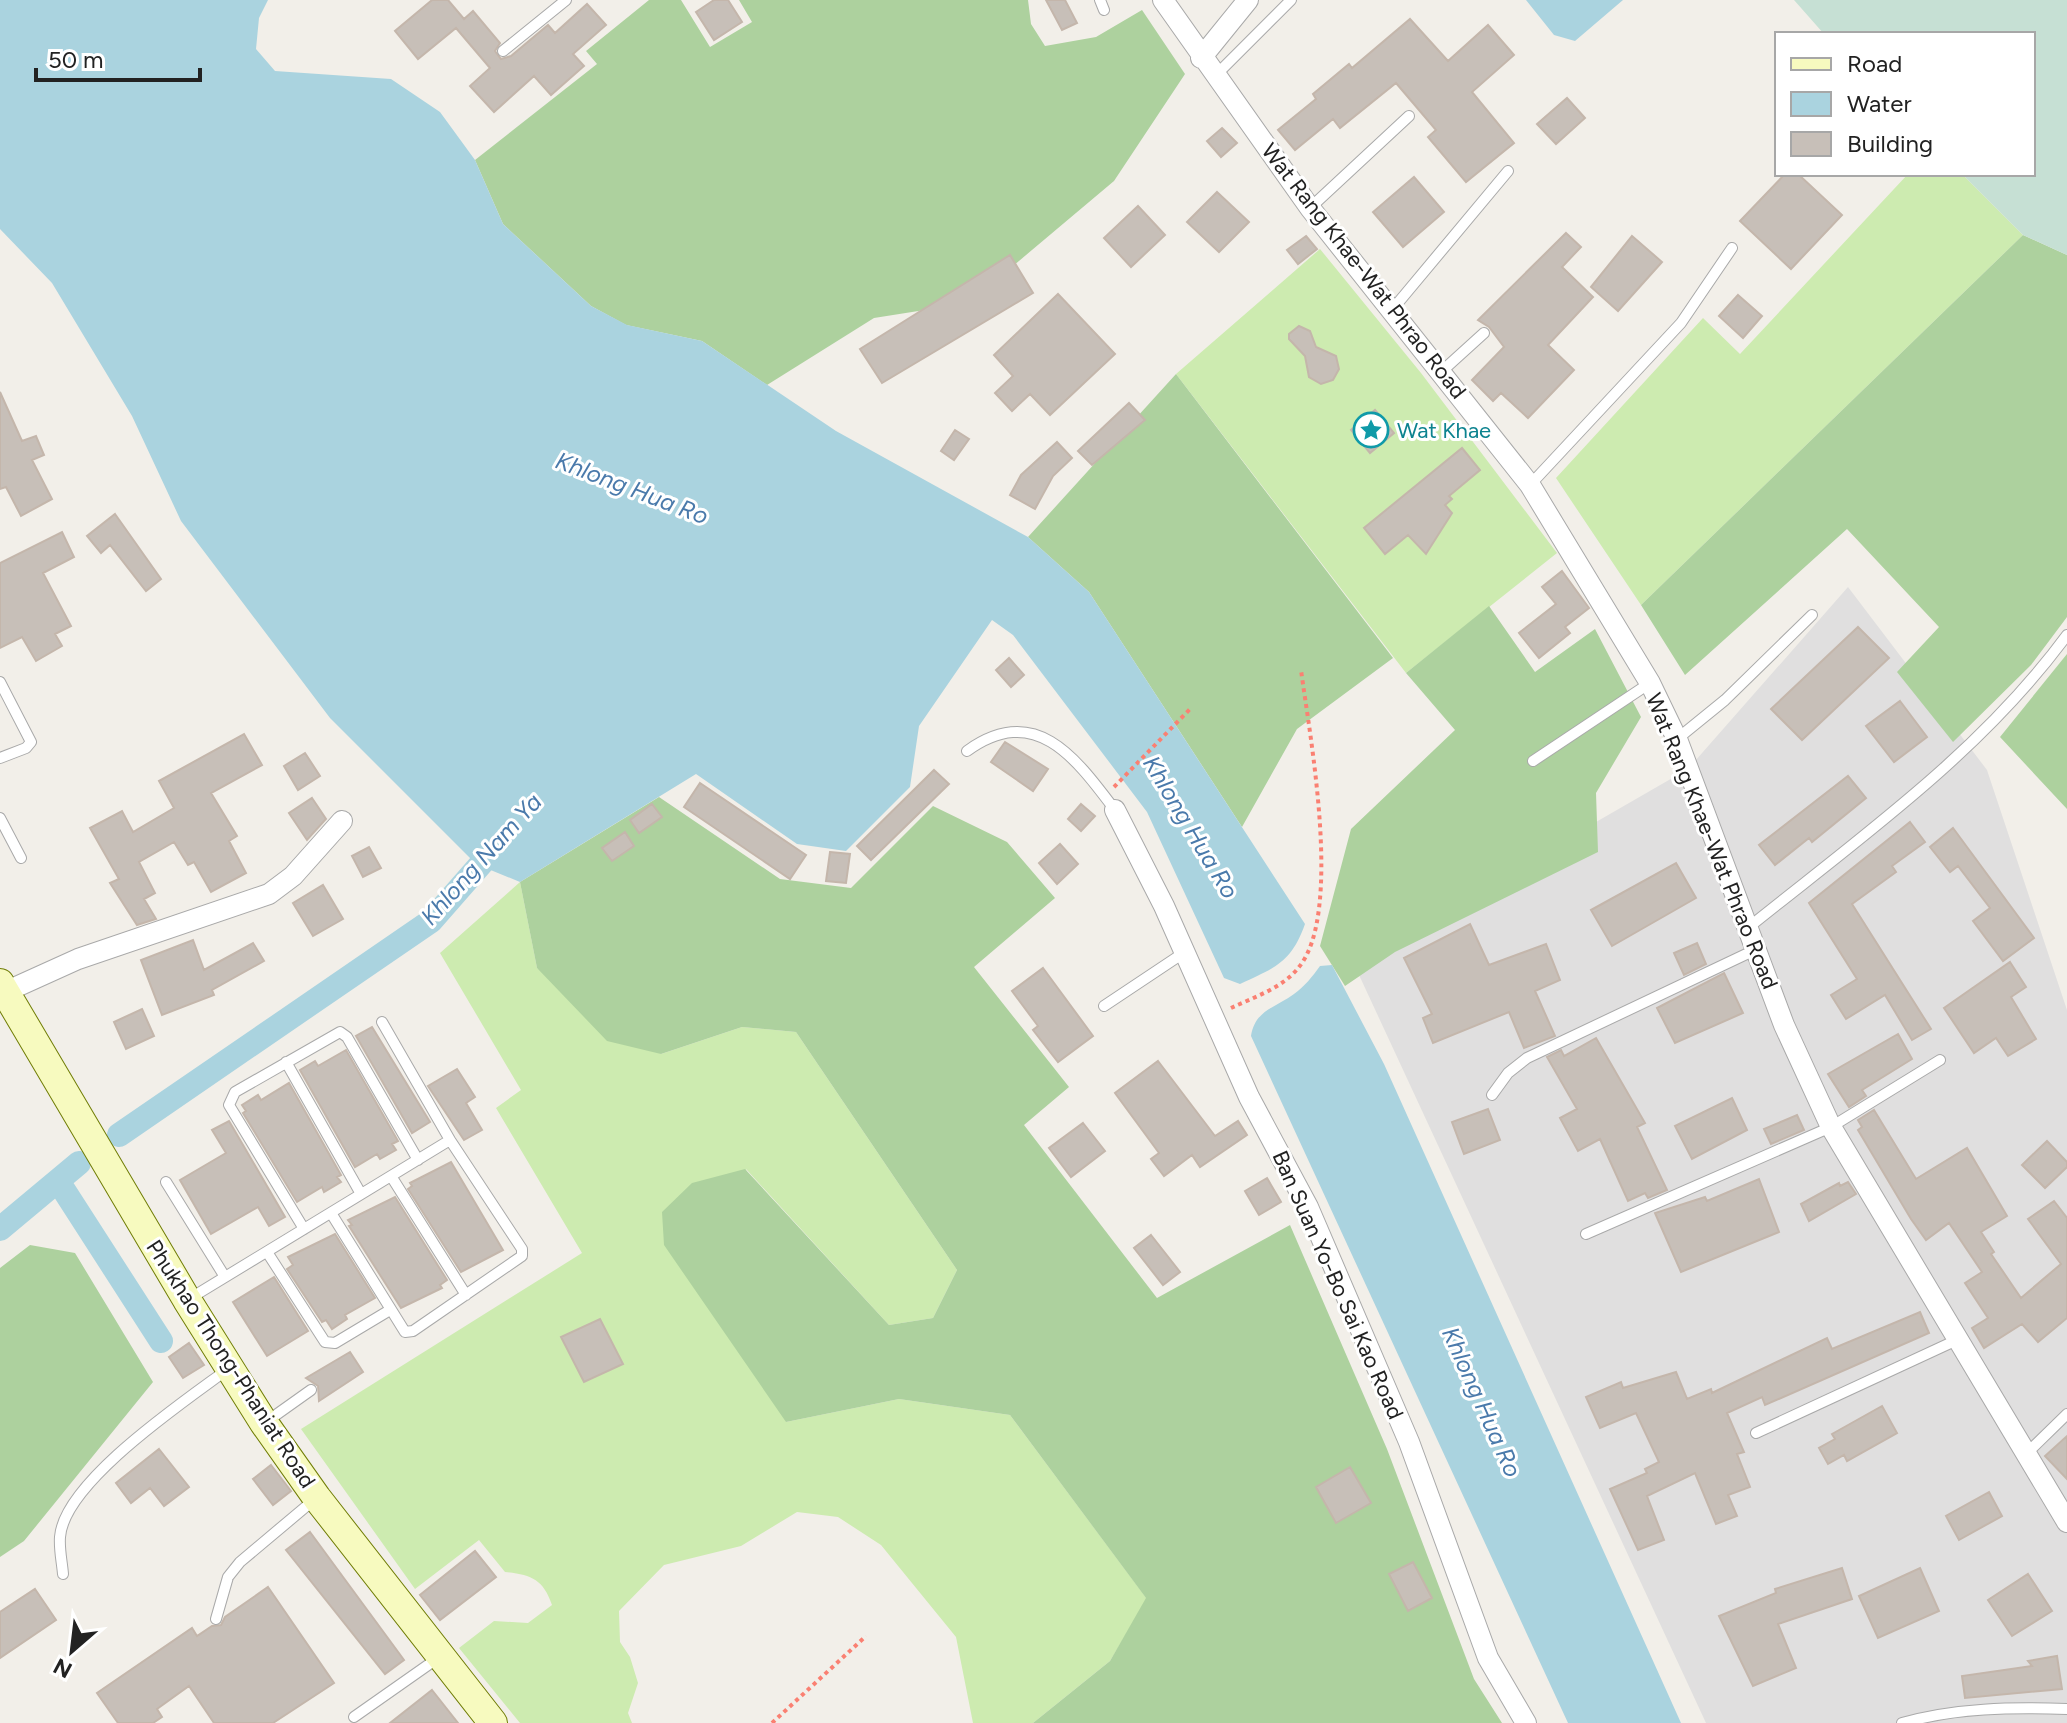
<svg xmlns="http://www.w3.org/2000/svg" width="2067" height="1723" font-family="Figtree,sans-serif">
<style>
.residential{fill:#e0dfdf}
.grass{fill:#cdebb0}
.forest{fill:#add19e}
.wetland{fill:#c6e0d4}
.water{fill:#aad3df}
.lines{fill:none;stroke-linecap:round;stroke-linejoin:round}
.canal{stroke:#aad3df;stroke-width:24}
.building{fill:#c7bfb8;stroke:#c4b6ab;stroke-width:2}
.lane-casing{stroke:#a9a9a9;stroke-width:12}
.street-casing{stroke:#a9a9a9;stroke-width:22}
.secondary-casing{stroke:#707d05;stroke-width:30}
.path{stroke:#fa8072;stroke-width:4;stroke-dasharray:4 4;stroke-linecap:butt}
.lane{stroke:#fff;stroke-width:10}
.street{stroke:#fff;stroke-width:20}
.secondary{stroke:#f7fabf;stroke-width:28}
.labels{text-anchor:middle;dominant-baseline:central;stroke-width:6;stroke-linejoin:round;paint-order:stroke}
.street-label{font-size:22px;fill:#222;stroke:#fff}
.culture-label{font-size:22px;fill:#0d838f;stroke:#fff;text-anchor:start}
.water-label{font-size:24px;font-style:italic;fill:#4a7aab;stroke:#fff}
</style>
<rect width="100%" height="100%" fill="#f2efe9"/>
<path class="residential" d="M1848 587 1987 770 2067 1010V1723H1706L1353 962 1688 769Z"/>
<path class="grass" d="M1908 174H1962L2023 235 1641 605 1556 478 1703 318 1740 354Z
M1320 249 1421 373 1557 553 1406 673 1176 374Z
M520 882 537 968 661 1054 742 1027 796 1032 957 1270 933 1318 889 1325 746 1169 786 1422 899 1399 1010 1415 1147 1599 1110 1661 1033 1723H973L956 1637 881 1545 838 1517 797 1512 741 1546 664 1565 619 1611 620 1642 630 1657 638 1683 628 1713 632 1723H520L459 1648 494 1621 528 1623 552 1605C543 1579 531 1575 505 1572L479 1540 415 1589 301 1429 582 1253 496 1108 521 1090 440 953Z"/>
<path class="forest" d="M649 0H681L710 47 752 22 739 0H1028L1031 24 1045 46 1096 37 1142 10 1185 74 1114 181 969 303 874 318 767 385 702 341 626 325 591 306 503 224 475 160 597 64 586 51Z
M2023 235 2067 255V617L2031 665 1953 742 1897 672 1939 627 1847 529 1685 675 1641 605Z
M1176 374 1393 658 1297 729 1242 827 1089 592 1028 537Z
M1489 606 1535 672 1595 629 1641 717 1596 793 1598 852 1395 952 1345 986 1320 946 1351 829 1455 730 1406 673Z
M2067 654V809L2000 737Z
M659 797 780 879 851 888 933 806 1007 842 1055 898 974 967 1069 1087 1024 1125 1157 1298 1290 1225 1387 1449 1474 1679 1502 1723H1033L1110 1661 1146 1598 1010 1415 899 1399 786 1422 664 1245 662 1212 692 1183 745 1169 889 1325 933 1318 957 1270 796 1032 742 1027 661 1054 607 1041 537 968 520 882Z
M30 1245 75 1253 153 1382 24 1541 0 1557V1268Z"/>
<path class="wetland" d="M1794 0H2067V255L2023 235 1962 174H2033V34H1824Z"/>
<path class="water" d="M0 0H268L259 18 256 49 275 71 391 79 440 112 475 160 503 224 591 306 627 325 702 341 836 431 1028 537 1089 592 1305 924C1291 963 1276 967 1240 984L1224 978 1147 812 1013 635 992 620 919 726 910 787 846 851 797 844 696 774 520 882 476 864 330 718 181 521 132 416 52 283 0 229Z
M1526 0H1623L1575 41 1554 35Z
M1332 965 1384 1064 1681 1723H1568L1251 1036C1255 1010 1275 1008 1294 994 1305 986 1312 977 1320 966Z"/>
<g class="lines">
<path class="canal" d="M119 1135 431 921 502 840
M58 1181 161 1341
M0 1229 79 1163"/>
</g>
<path class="building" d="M432 0H448L464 19 473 11 500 43 495 51 501 59 511 56 548 25 555 33 587 4 606 25 573 54 584 66 551 95 534 76 494 112 470 86 490 68 456 28 418 59 395 31Z
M714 0H728L742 22 714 40 696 12Z
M1046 0H1065L1077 23 1062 30Z
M1410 19 1448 61 1488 25 1514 55 1472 92 1514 143 1466 182 1428 137 1436 130 1396 83 1340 128 1333 119 1295 150 1278 130 1316 99 1313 94 1349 64 1352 68Z
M1567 98 1585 118 1556 144 1537 124Z
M1222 128 1237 143 1221 157 1207 141Z
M1785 174H1798L1842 215 1791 269 1740 221Z
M1414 177 1444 212 1403 247 1373 212Z
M1217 192 1249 222 1219 252 1187 222Z
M1138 206 1165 235 1131 267 1104 238Z
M1566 233 1581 247 1562 267 1593 297 1548 345 1574 370 1528 418 1501 393 1493 401 1472 380 1504 347 1489 327 1478 320Z
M1306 236 1317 249 1298 264 1287 250Z
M1632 236 1662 262 1618 311 1591 287Z
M1010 255 1033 293 882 383 860 349Z
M1058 294 1115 354 1050 415 1030 394 1012 411 995 393 1013 376 994 355Z
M1738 295 1762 316 1743 338 1719 316Z
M1299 326 1310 331 1316 347 1336 356 1339 369 1333 380 1321 384 1309 377 1305 356 1289 339V334Z
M0 392 22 441 36 436 44 455 32 460 52 499 21 516 6 487 0 489Z
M1129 403 1145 420 1092 465 1078 451Z
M1375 410 1394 433 1370 453 1351 430Z
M955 430 969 439 954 460 941 451Z
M1057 442 1072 458 1053 476 1035 509 1010 495 1021 475Z
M1462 448 1480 470 1449 496 1452 499 1445 505 1452 513 1426 554 1408 535 1385 554 1364 528Z
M115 514 161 579 146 591 110 545 101 553 87 536Z
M62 532 74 557 43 573 71 626 55 634 62 646 36 661 22 637 0 648V563Z
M1562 571 1589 608 1565 627 1570 633 1539 658 1519 633 1556 604 1542 587Z
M1858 627 1889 658 1802 740 1771 709Z
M1009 658 1024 675 1011 687 996 670Z
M1900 701 1927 737 1894 762 1866 726Z
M244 734 262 765 211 793 237 836 229 841 246 873 211 892 194 862 188 865 174 842 139 862 155 893 144 899 156 919 137 925 110 883 119 879 90 828 122 811 133 832 174 808 159 781Z
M1005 742 1048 769 1033 791 991 762Z
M305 753 320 776 298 790 284 766Z
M934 770 949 784 871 860 857 846Z
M1848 776 1866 798 1812 842 1809 838 1775 865 1759 845Z
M700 783 806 855 790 879 684 807Z
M312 798 326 819 307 840 289 813Z
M652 804 662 817 639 833 630 820Z
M1081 804 1095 816 1081 831 1068 819Z
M1910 822 1925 842 1892 866 1896 872 1852 904 1931 1029 1912 1040 1885 995 1846 1019 1831 995 1857 979 1809 903Z
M1953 828 2034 938 2003 961 1973 921 1990 908 1958 866 1950 872 1930 847Z
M625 832 634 846 612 861 602 848Z
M1060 844 1078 864 1057 884 1039 863Z
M369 847 381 868 363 877 352 856Z
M830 852 850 854 846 883 826 881Z
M1676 863 1696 898 1612 946 1591 910Z
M323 885 343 919 313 936 293 903Z
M1470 924 1489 965 1546 944 1560 980 1535 991 1555 1036 1524 1048 1509 1012 1433 1043 1423 1018 1432 1014 1404 958Z
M193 940 204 970 253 943 264 961 212 990 214 995 162 1015 141 960Z
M1697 943 1706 964 1684 975 1674 953Z
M2010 962 2026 987 2011 997 2036 1039 2008 1056 1996 1038 1974 1053 1944 1008Z
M1043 968 1093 1036 1058 1062 1033 1030 1038 1026 1012 991Z
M1724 973 1743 1013 1675 1043 1657 1008Z
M142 1009 154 1036 126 1049 114 1022Z
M372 1027 430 1122 412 1133 356 1036Z
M1898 1034 1912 1059 1862 1090 1866 1096 1849 1107 1828 1074Z
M1596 1038 1645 1123 1637 1127 1667 1190 1648 1198 1645 1193 1628 1201 1600 1139 1578 1151 1560 1118 1577 1109 1547 1057 1561 1050 1564 1056Z
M346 1050 398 1141 392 1144 396 1150 380 1159 377 1154 355 1167 300 1070 315 1061 318 1066Z
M1158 1061 1215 1136 1238 1121 1247 1135 1200 1167 1192 1155 1164 1176 1151 1159 1159 1153 1115 1093Z
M457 1069 475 1097 466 1103 482 1130 464 1140 428 1086Z
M289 1083 341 1175 337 1177 341 1182 324 1192 322 1187 297 1202 243 1113 246 1111 242 1105 258 1095 261 1100Z
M1732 1098 1747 1130 1692 1159 1675 1126Z
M1488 1109 1500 1140 1464 1154 1452 1122Z
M1874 1110 1916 1179 1967 1148 2007 1216 1981 1232 1994 1252 1991 1254 2021 1298 2061 1264 2028 1219 2054 1201 2067 1218V1318L2038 1342 2022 1324 1984 1348 1972 1328 1988 1318 1965 1283 1982 1272 1949 1223 1926 1240 1911 1219 1858 1130 1862 1127 1858 1120Z
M1797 1115 1804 1130 1771 1144 1764 1129Z
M229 1121 285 1217 269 1226 258 1207 211 1234 180 1180 226 1153 212 1130Z
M1083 1123 1105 1151 1071 1177 1049 1148Z
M2047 1141 2067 1162V1167L2045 1188 2022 1165Z
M451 1162 503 1250 461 1272 408 1189 412 1186 410 1183Z
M1267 1178 1281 1202 1259 1215 1245 1191Z
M1759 1179 1779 1232 1681 1272 1655 1213 1705 1197 1707 1201Z
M1848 1182 1856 1194 1809 1221 1801 1204 1839 1183 1840 1186Z
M395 1197 447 1280 440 1285 442 1288 401 1308 349 1226 352 1225 348 1220Z
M335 1234 375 1298 345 1315 347 1319 332 1329 326 1320 322 1322 287 1269 293 1265 288 1257Z
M1151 1235 1180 1272 1163 1285 1134 1248Z
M274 1277 308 1331 267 1356 233 1302Z
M1920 1312 1929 1333 1765 1405 1762 1397 1727 1413 1744 1452 1737 1454 1750 1487 1728 1495 1737 1516 1716 1524 1695 1473 1647 1496 1664 1540 1638 1550 1610 1489 1647 1473 1645 1469 1659 1462 1636 1413 1600 1428 1586 1397 1621 1382 1623 1388 1676 1372 1687 1399 1711 1389 1712 1393 1827 1338 1832 1349Z
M600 1319 623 1364 584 1382 561 1337Z
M189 1343 204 1365 183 1378 169 1357Z
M350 1352 363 1372 319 1401 318 1386 306 1378Z
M1882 1406 1897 1433 1847 1461 1844 1455 1828 1464 1819 1448 1835 1439 1832 1434Z
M2067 1436V1479L2045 1456Z
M159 1449 189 1487 164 1506 150 1488 131 1503 116 1483Z
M271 1465 291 1491 273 1505 253 1479Z
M1350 1467 1371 1503 1336 1523 1316 1487Z
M1989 1492 2002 1516 1959 1540 1946 1516Z
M310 1532 404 1660 385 1674 286 1550Z
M475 1551 496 1577 440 1620 420 1595Z
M1413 1562 1432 1598 1408 1611 1389 1574Z
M1842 1568 1852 1599 1778 1624 1796 1668 1753 1686 1719 1616 1776 1593 1775 1589Z
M1920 1568 1939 1611 1878 1638 1859 1596Z
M2028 1574 2052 1611 2012 1636 1988 1600Z
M268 1587 334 1683 273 1723H214L189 1686 157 1709 162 1717 153 1723H118L97 1693 192 1628 197 1636 212 1626 221 1625 225 1617Z
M35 1589 56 1620 0 1658V1612Z
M2057 1656 2062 1689 1965 1698 1962 1676 2032 1666 2028 1661Z
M432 1690 458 1723H390Z"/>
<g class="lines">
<g class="lane-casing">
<path id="lane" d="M1100 0 1104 10
M503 51 566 0
M1216 75 1291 0
M1310 208 1409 116
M1392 310 1508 171
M1441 372 1484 333
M1530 485 1681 323 1732 248
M0 682 31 742 26 748 0 758
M1677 739 1725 700 1812 615
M967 751C1035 702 1075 757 1115 810
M1533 761 1650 683
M0 818 21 858
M1749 927C1861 837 1981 752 2067 635
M1104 1006 1185 952
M286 1062 361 1194
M1492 1095 1508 1073 1527 1058 1757 949
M391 1176 466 1295
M166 1182 225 1277
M331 1213 405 1332 413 1331 522 1256V1249L450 1140 382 1022
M304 1229 229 1105 235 1092 340 1032 347 1037 418 1160
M1586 1234 1831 1127 1940 1060
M267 1252 325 1342 335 1343 390 1310
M189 1299 450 1140
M266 1422 311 1390
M1756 1433 1959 1339
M2026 1454 2067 1414
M63 1574C62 1562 59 1549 60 1537 64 1482 185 1401 228 1369
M216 1619 228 1577 240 1562 315 1499
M354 1717 438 1658
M1902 1723C1955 1708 2012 1707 2067 1709"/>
</g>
<g class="street-casing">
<path id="street" d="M1163 0 1310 208 1530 485 1650 683 1677 739 1784 1025 1831 1127 2067 1522
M1201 58 1248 0
M1115 810 1164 906 1249 1097 1308 1207 1409 1442 1488 1658 1526 1723
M5 992 78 959 269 894 293 876 342 821"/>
</g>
<g class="secondary-casing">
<path id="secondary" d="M0 983 187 1300 264 1423 317 1498 493 1723"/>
</g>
<path class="path" d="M1114 787 1191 708
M1231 1008C1254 997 1283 988 1299 967 1343 913 1310 737 1301 670
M772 1723 866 1636"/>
<use href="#lane" class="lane"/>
<use href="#street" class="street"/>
<use href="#secondary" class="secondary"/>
</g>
<defs>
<g id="sight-ring" transform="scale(1.8)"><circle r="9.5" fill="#fff" stroke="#0f9aa8" stroke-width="1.5"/><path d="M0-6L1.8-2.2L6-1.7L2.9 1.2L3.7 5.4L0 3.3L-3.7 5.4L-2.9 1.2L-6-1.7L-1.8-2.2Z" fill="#0f9aa8"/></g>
</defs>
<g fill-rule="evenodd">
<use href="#sight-ring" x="1371" y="430"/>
</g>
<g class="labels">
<g class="street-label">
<text transform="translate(1364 271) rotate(52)">Wat Rang Khae-Wat Phrao Road</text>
<text transform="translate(1712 841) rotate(68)">Wat Rang Khae-Wat Phrao Road</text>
<text transform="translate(1338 1285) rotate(66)">Ban Suan Yo-Bo Sai Kao Road</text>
<text transform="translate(231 1364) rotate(57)">Phukhao Thong-Phaniat Road</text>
</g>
<g class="culture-label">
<text x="1397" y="430">Wat Khae</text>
</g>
<g class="water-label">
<text transform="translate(632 488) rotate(21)">Khlong Hua Ro</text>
<text transform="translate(1191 827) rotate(59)">Khlong Hua Ro</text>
<text transform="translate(481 859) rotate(-48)">Khlong Nam Ya</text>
<text transform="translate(1482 1402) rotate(66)">Khlong Hua Ro</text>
</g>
</g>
<rect x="1775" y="32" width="260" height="144" fill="#ffffff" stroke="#a7a7a7" stroke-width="2"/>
<rect x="1791" y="58" width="40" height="12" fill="#f7fabf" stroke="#a7a7a7" stroke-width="2"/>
<text x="1847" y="72" font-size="24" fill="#222222">Road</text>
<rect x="1791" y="92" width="40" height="24" fill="#aad3df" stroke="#a7a7a7" stroke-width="2"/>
<text x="1847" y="112" font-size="24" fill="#222222">Water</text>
<rect x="1791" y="132" width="40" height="24" fill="#c7bfb8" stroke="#a7a7a7" stroke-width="2"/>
<text x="1847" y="152" font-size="24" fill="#222222">Building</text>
<g transform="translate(72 1651) rotate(208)" stroke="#ffffff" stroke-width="6" paint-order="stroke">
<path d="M0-6L14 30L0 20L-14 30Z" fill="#222222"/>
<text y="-12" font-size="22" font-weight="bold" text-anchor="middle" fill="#222222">N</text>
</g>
<path d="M36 68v12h164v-12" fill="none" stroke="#222222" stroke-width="4"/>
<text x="48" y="68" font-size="24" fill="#222222" stroke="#ffffff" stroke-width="6" paint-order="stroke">50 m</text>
</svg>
